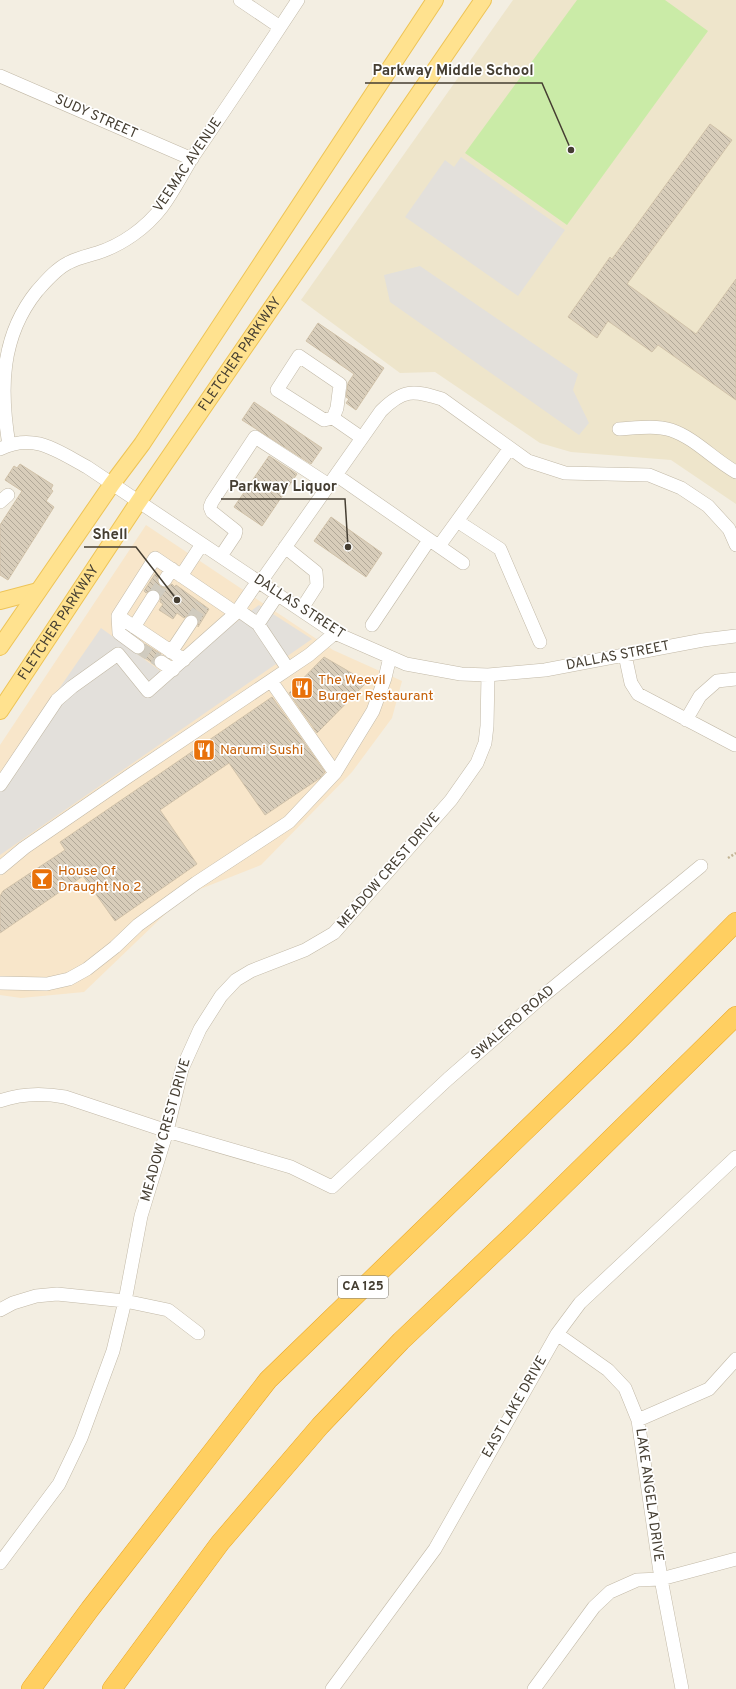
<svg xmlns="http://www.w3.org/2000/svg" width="736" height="1689" font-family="Overpass,sans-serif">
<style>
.commercial{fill:#f8e6ca}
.education{fill:#eee5cb}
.park{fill:#caeba7}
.parking{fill:#e3e0db}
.building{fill:url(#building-back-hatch);stroke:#d1c2a9}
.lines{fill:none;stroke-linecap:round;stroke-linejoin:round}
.minor-tunnel{stroke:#d0cbbf;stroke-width:13;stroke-dasharray:13 6;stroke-linecap:butt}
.minor-casing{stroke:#c2b9a7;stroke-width:14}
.major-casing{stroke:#eec456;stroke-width:18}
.highway-casing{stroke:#eaa725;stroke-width:20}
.path{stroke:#c2b394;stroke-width:2.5;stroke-dasharray:2 2;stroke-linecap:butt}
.minor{stroke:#fff;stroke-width:13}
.major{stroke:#ffe28f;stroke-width:16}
.highway{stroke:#ffcf61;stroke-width:19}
.labels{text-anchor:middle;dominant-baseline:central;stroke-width:3.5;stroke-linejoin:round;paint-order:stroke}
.shield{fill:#fff;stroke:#7d7870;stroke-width:1}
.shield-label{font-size:13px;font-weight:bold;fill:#453e32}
.street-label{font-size:14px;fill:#453e32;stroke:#fff}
.food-label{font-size:14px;fill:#c56008;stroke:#fff;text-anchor:start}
.leader{fill:none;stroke:#453e32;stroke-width:1.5}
.callout-dot{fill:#453e32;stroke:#fff;stroke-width:1.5}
.callout-label{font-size:15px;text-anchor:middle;font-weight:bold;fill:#453e32;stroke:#fff;stroke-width:3.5;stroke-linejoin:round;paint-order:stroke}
</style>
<defs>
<pattern id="building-back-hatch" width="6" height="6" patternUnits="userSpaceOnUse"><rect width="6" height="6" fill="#d8cdba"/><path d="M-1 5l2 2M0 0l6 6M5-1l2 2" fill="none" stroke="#b1a898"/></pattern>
</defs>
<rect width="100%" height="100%" fill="#f3eee2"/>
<path class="commercial" d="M146 525 333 650 402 681 392 718 352 772 261 865 185 895 84 992 21 998 0 995V745Z"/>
<path class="education" d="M513 0H736V504L671 460 571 452 540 443 435 372 400 373 301 300Z"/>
<path class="park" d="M577 0H665L708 31 567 225 465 153Z"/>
<path class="parking" d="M461 157 565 230 518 296 405 217 445 160 454 167Z
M420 266 578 374 573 390 589 423 579 435 390 302 384 275Z
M259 605 312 639 0 855V774L101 628 166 675Z"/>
<path class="building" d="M710 124 732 140 627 284 696 334 736 279V400L658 345 652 352 608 321 597 338 568 317 610 257 612 259Z
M318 323 384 368 356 410 346 403 349 399 346 397 348 383 354 374 306 341Z
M254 402 322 448 311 464 242 420Z
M269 456 297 474 262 526 234 507Z
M20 464 53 485 51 489 53 491 46 501 54 507 8 580 0 575V525L22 491 5 480 14 466 17 468Z
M331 517 382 553 366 577 314 541Z
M155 574 158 576 157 580 160 586 165 588 172 584 175 587 176 585 209 609 198 627V619L195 615H188L184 618 177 613 173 619 159 610 163 604 160 602 161 597 158 590 153 589 146 593 144 591Z
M145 644 161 654 155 657 153 663 140 655 145 651Z
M324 657 367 682 317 733 289 693Z
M272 697 325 772 320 778 265 815 229 763 160 810 197 864 115 921 83 876 0 933V896L3 891 65 850 60 842Z"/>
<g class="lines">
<path class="minor-tunnel" d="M153 597 165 580
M191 622 202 605
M138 647 161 662"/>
<g class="minor-casing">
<path id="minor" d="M240 0 280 27
M0 76 192 159
M333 418 337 408 340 384 299 356 277 390 324 420 333 418 362 438
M619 429C636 428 655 425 671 430 695 438 714 460 736 472
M9 445C0 390 0 337 37 291 46 281 56 269 68 263 77 258 87 256 97 253 122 245 146 228 162 207 174 191 183 172 194 155 229 104 264 52 298 0
M0 449C34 432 57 451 87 467L335 633 406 664 461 674 488 675 545 670 703 640 736 636
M336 475 463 563
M0 502 8 495
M457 521 500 549 540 642
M439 546 510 448
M285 547 316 572 317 585 301 610
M221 556 235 535 236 531 212 512 210 507 212 502 255 437 329 485
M181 576 202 544
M165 580 172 569
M260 583 381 411C403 389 413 390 442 399L528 461 565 473 649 475 681 488 708 506 729 529 736 545
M238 610 258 624 288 669
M118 616 119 633 138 647
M258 624 278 594
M372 625 429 540
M134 627 153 597
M171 652 191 622
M625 655 631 683 638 694 735 745
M184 660 118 616 155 558 236 613
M161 662 173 670
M271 681 335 773
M686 720 700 696 717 681 736 679
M0 785 57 700 72 687 118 654 148 691 236 613 258 581
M0 868 24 848 129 776 309 655 335 633
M0 983 47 984 69 979 87 969 115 947 138 925 196 883 289 822 335 773 373 711 385 678 390 657
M0 1101C22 1093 43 1093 65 1097L167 1131 291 1167 332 1187 448 1079 543 996 701 866
M0 1310 13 1303 36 1296 57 1294 125 1301 168 1310 198 1333
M557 1334 608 1370 625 1388 638 1420 661 1579 682 1689
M638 1420 709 1389 736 1359
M0 1563 59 1484 81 1438 113 1351 125 1301 141 1216 167 1131 182 1069 200 1029 221 996 236 980 251 971 305 950 334 933 451 800 477 763 485 743 487 726 488 675
M332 1689 435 1549 557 1334 580 1303 736 1157
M534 1689 594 1607 610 1592 637 1580 661 1579 736 1559"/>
</g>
<g class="major-casing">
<g id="major">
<path d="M0 601 38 591"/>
<path d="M0 647 112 484 142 444 435 0"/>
<path id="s1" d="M0 711 139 501 483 0"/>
</g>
</g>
<g class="highway-casing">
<path id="highway" d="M31 1689 90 1609 268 1380 623 1036 736 922
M112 1689 220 1543 320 1426 401 1341 519 1229 736 1016"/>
</g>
<path class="path" d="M728 858 736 853"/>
<use href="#minor" class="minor"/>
<use href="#major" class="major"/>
<use href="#highway" class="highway"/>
</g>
<defs>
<g id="restaurant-square" transform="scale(1.15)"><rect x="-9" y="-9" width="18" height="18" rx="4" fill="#e8710a" stroke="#fff"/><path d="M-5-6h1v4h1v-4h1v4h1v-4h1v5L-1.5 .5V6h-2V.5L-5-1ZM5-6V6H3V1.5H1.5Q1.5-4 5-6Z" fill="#fff"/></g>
<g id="bar-square" transform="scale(1.15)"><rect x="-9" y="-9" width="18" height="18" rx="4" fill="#e8710a" stroke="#fff"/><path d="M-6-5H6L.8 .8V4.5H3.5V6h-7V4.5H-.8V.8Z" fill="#fff"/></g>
</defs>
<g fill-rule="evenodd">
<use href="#restaurant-square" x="302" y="688"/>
<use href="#restaurant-square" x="204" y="750"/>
<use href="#bar-square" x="42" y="879"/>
</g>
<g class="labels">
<rect class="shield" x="338" y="1276" width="50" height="22" rx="3"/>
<g class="shield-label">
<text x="363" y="1287">CA 125</text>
</g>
<g class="street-label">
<text transform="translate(96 117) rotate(24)">SUDY STREET</text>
<text transform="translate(188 165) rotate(-56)">VEEMAC AVENUE</text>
<text stroke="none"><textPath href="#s1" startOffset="430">FLETCHER PARKWAY</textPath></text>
<text transform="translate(299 607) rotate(33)">DALLAS STREET</text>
<text stroke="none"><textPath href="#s1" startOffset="106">FLETCHER PARKWAY</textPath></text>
<text transform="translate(618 656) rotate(-11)">DALLAS STREET</text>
<text transform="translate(389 871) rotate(-49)">MEADOW CREST DRIVE</text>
<text transform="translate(513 1023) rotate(-41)">SWALERO ROAD</text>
<text transform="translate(166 1130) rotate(-74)">MEADOW CREST DRIVE</text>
<text transform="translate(515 1407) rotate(-60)">EAST LAKE DRIVE</text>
<text transform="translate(649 1495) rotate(82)">LAKE ANGELA DRIVE</text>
</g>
<g class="food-label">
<text x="318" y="680">The Weevil<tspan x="318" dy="16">Burger Restaurant</tspan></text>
<text x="220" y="750">Narumi Sushi</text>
<text x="58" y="871">House Of<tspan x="58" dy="16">Draught No 2</tspan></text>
</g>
</g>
<path class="leader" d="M571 150L542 83H365M348 547L345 499H221M177 600L136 547H84"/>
<g class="callout-dot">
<circle cx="571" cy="150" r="4"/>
<circle cx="348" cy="547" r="4"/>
<circle cx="177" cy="600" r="4"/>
</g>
<g class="callout-label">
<text x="453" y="75">Parkway Middle School</text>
<text x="283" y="491">Parkway Liquor</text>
<text x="110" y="539">Shell</text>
</g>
</svg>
